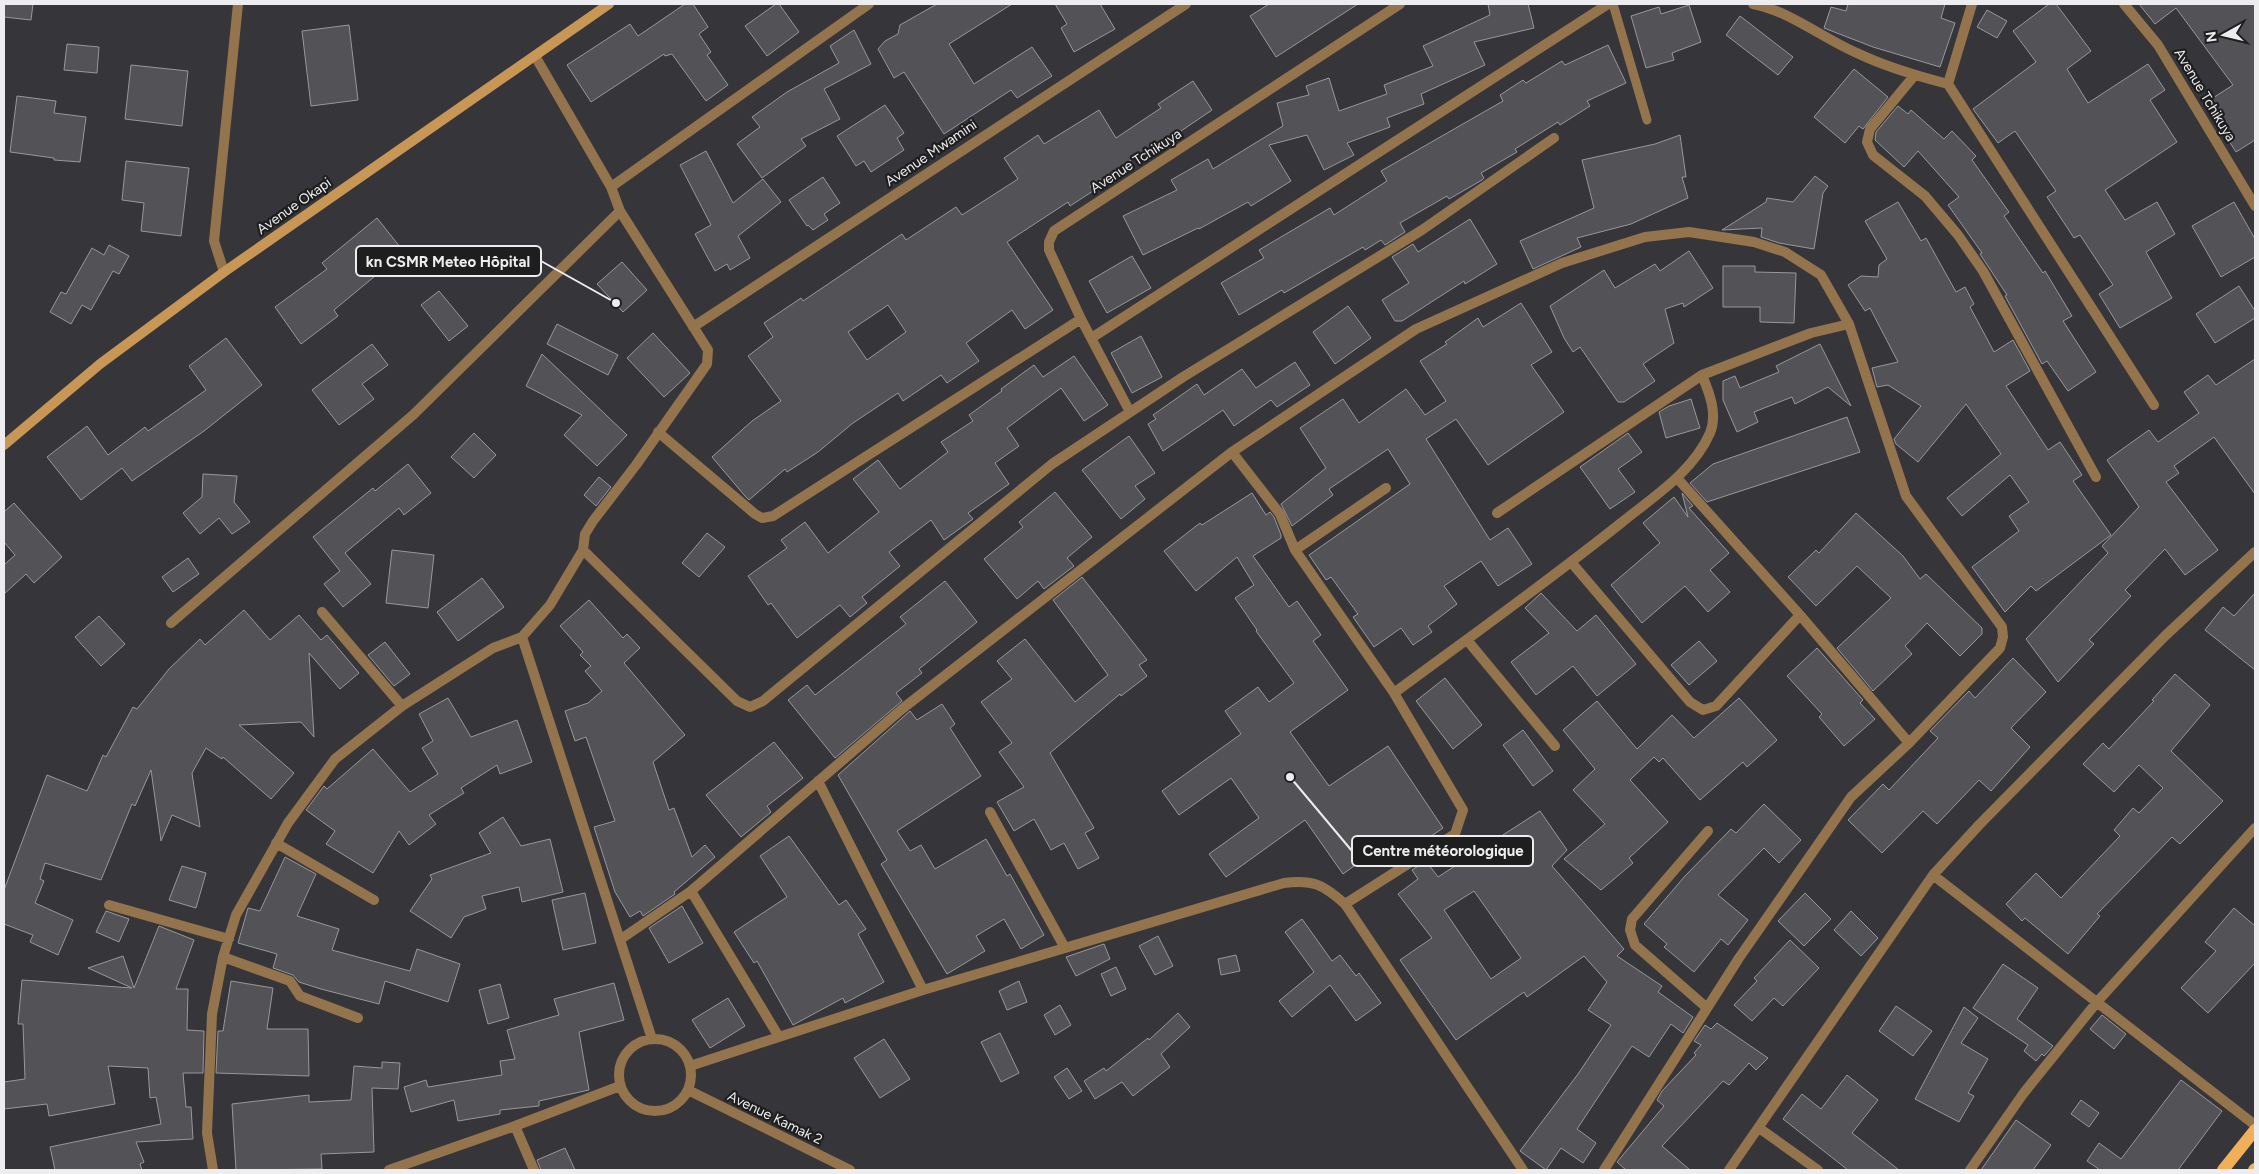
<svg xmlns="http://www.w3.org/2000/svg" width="2259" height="1174" font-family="Figtree,sans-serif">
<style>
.building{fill:#535357;stroke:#98989c;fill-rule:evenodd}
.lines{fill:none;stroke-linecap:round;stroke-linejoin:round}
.lane{stroke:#94744d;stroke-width:9}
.street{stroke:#94744d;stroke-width:10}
.secondary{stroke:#c89655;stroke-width:10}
.primary{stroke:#f0b059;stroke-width:12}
.labels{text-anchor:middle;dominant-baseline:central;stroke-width:4.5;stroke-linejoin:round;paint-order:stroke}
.street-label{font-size:14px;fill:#ededef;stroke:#1e1e1f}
.leader{fill:none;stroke:#ededef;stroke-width:2}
.callout-dot{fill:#ededef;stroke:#1e1e1f;stroke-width:2}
.callout{fill:#1e1e1f;stroke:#ededef;stroke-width:2}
.callout-label{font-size:15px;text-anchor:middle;font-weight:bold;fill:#ededef}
</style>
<rect width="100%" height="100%" fill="#36363a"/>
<path class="building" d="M4 4H33L31 20 4 17Z
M685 4H693L708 27 699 34 711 52 707 55 728 85 706 101 672 54 665 56 664 54 591 102 567 65 630 24 638 36Z
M776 4H779L799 32 767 56 745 26Z
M937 4H1012L949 44 974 84 1032 47 1052 76 1017 98 1011 90 944 134 904 72 894 78 878 49 885 41 898 34 900 25Z
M1055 4H1100L1115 29 1074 52 1061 28 1067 24Z
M1269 4H1358L1276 57 1250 16Z
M1488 4H1528L1534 28 1474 42 1485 65 1421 94 1424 104 1387 118 1390 127 1347 143 1354 155 1324 170 1307 135 1269 145 1291 181 1251 206 1248 202 1199 229 1198 228 1143 255 1123 216 1177 190 1171 180 1208 159 1213 169 1283 126 1277 103 1309 95 1306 86 1329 78 1339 111 1387 94 1384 85 1433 66 1423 46 1490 15Z
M1848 4H1945L1941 18 1955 23 1940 67 1873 47 1824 28 1831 7 1846 11Z
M2049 4H2056L2091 51 2067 69 2088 103 2148 64 2165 90 2150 100 2177 142 2105 190 2125 220 2157 202 2175 234 2146 252 2172 298 2120 328 2099 294 2113 285 2080 235 2074 238 2047 197 2056 191 2015 131 1998 143 1973 109 2036 62 2013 31Z
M2139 4H2255V140L2236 152 2205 103 2233 85 2176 8 2155 24Z
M1689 5 1701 42 1672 53 1674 60 1646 68 1631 16 1659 7 1661 14Z
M1987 10 2007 21 1997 38 1977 27Z
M1740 16 1793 57 1778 75 1726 35Z
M349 25 358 100 311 106 302 31Z
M854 30 871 64 824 89 840 119 801 139 806 146 762 178 737 144 760 127 752 117 787 92 839 63 830 46Z
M67 44 99 47 97 73 64 70Z
M1608 45 1626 83 1587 101 1590 106 1560 125 1558 122 1515 149 1517 152 1481 173 1484 178 1482 180 1449 199 1447 196 1400 223 1405 232 1385 245 1381 240 1365 250 1363 247 1284 293 1282 290 1239 315 1221 283 1264 258 1259 250 1330 208 1334 215 1387 181 1381 171 1503 101 1500 95 1523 80 1526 83 1562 61 1565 65Z
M131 65 188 71 182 126 125 119Z
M1854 69 1888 97 1863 129 1859 126 1845 143 1814 117Z
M1193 81 1212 110 1138 160 1136 157 1090 186 1093 191 1070 206 1068 202 1007 242 1053 310 1025 329 1012 310 966 343 979 361 947 383 941 375 903 401 898 393 853 423 818 452 787 472 785 469 749 500 745 496 712 457 752 421 781 401 748 356 773 337 764 323 801 298 803 301 902 234 906 240 956 207 962 215 1018 179 1004 158 1038 135 1044 144 1099 110 1116 138 1161 108 1158 104ZM888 305 906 332 867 360 848 332Z
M17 96 56 101 54 113 86 117 80 162 54 160V158L10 152Z
M885 105 904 133 897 138 904 150 871 172 864 161 856 166 837 136Z
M1898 106 1908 114 1911 110 1944 139 1952 131 1976 156 1972 160 2009 212 2004 216 2043 273 2045 271 2072 316 2063 321 2096 372 2068 391 2047 361 2042 364 2005 296 2007 295 1980 254 1982 253 1948 205 1959 197 1918 151 1904 167 1875 140 1876 132Z
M1680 135 1686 177H1682L1688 198 1631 224 1577 238 1581 247 1533 269 1520 241 1594 208 1582 160 1655 144Z
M706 151 733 203 763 179 781 202 738 236 750 258 730 270 727 264 715 271 695 234 711 225 680 165Z
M126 161 189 168 181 236 141 231 144 203 122 200Z
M1815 176 1828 186 1823 193 1814 249 1779 243 1761 237 1762 228 1722 230 1766 202 1767 198 1793 202Z
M823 177 840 203 824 214 828 220 813 230 808 225 807 226 789 200Z
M1898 202 1921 241 1926 238 1956 292 1965 287 1974 304 1970 307 1994 352 2013 340 2030 371 2006 386 2048 450 2060 442 2082 475 2073 481 2111 535 2036 591 2031 586 2005 612 1972 567 2019 531 2009 516 2029 502 2010 475 1962 516 1947 498 2001 454 1966 404 1918 462 1896 444 1894 439 1921 406 1888 385 1877 387 1872 368 1898 362 1870 308 1865 311 1848 285 1861 276 1878 277 1879 265 1887 259 1865 221Z
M2234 202 2255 239V257L2221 277 2192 226Z
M377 218 404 252 334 310 338 316 301 344 275 307 327 269 322 263Z
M1470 219 1497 264 1465 284 1464 281 1402 321H1395L1382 300 1409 283 1392 257 1413 244 1418 252Z
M109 245 129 256 119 274 113 271 91 310 82 305 71 324 50 312 61 292 66 294 92 248 104 255Z
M1689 251 1713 288 1684 307 1683 303 1665 309 1674 343 1643 364 1655 381 1624 402H1618L1580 347 1573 352 1564 338 1550 306 1604 270 1615 288 1655 264 1660 271Z
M1132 256 1151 288 1107 313 1089 281Z
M622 262 647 290 623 312 597 284Z
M1723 266H1755V272L1796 273 1794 323 1760 322V307H1723Z
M2239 286 2255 311V318L2215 343 2196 314Z
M439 291 468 326 449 341 421 305Z
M1521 303 1552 352 1531 365 1564 412 1488 465 1456 419 1426 439 1490 540 1508 528 1532 564 1498 586 1481 561 1444 586 1457 604 1428 626 1432 632 1413 645 1401 628 1374 647 1353 617 1358 614 1331 577 1326 580 1309 555 1410 484 1388 449 1329 489 1333 495 1292 526 1281 504 1326 468 1300 428 1343 399 1359 423 1406 389 1425 415 1446 401 1420 361 1447 344 1445 342 1478 318 1483 327Z
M1348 306 1371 338 1335 364 1313 332Z
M557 324 618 355 608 375 547 344Z
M653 333 690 373 664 397 627 358Z
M1141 336 1162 377 1132 393 1111 353Z
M226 338 262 385 204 431 132 481 122 468 81 500 47 457 87 426 108 455 145 427 148 431 206 390 189 366Z
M372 344 388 365 362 384 374 399 339 425 312 390Z
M1820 344 1851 406 1828 387 1795 404 1792 397 1754 412 1758 422 1737 432 1723 400V381L1735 376 1740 388 1779 372 1776 366Z
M542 354 627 435 597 466 564 435 582 415 526 386Z
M1074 356 1108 405 1084 421 1061 388 1007 428 1019 446 995 463 1009 484 968 513 973 519 944 540 931 520 889 552 900 566 862 597 867 603 850 617 840 605 797 638 771 603 768 605 748 576 787 548 781 540 805 522 828 553 879 512 853 479 878 460 900 489 948 452 941 442 973 421 969 415 1002 391 1001 389 1034 365 1043 377Z
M2255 359V494L2214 437 2174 466 2179 473 2166 482 2218 550 2185 575 2165 549 2125 590 2131 596 2089 640 2094 644 2058 682 2026 639 2108 553 2102 546 2139 507 2107 460 2149 430 2158 442 2199 413 2184 392 2208 375 2216 385Z
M1295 362 1310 385 1277 407 1271 400 1234 426 1223 410 1163 451 1148 424 1156 419 1153 415 1197 384 1204 395 1242 369 1256 388Z
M1691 399 1700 428 1666 438 1659 412 1669 406Z
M1847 417 1860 452 1707 502 1690 483 1713 464Z
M474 433 496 455 474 478 451 457Z
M1628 433 1642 452 1618 469 1635 492 1610 509 1580 467Z
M1129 436 1155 473 1135 486 1145 499 1121 519 1082 470Z
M408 464 431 493 404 515 399 508 345 553 371 584 343 607 324 584 340 571 313 537 373 488 375 491Z
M203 474 237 476 234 502 250 522 232 534 219 518 200 534 183 513 202 497Z
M599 477 611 487 596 506 584 495Z
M1055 492 1092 537 1067 558 1074 566 1044 589 1038 581 1017 599 984 559 1023 527 1019 522Z
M1252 493 1266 515 1270 512 1274 517 1281 535V538L1253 556 1289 607 1297 601 1321 635 1313 641 1348 690 1290 732 1329 786 1388 746 1443 828 1415 847 1417 850 1404 858 1391 839 1343 874 1305 820 1226 877 1209 854 1259 818 1231 778 1179 815 1162 791 1241 734 1225 711 1258 687 1269 702 1294 683 1256 631 1257 630 1235 598 1254 585 1237 557 1196 591 1164 551 1200 523 1202 525Z
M1682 493 1693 506 1689 508 1729 553 1710 570 1730 592 1708 612 1685 586 1642 623 1611 585 1660 543 1643 523 1674 497 1688 517Z
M14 503 62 557 34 583 26 574 4 594V565L15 555 4 542V512Z
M1856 513 1903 556 1920 579 1926 574 1982 628V634L1960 656 1927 623 1905 646 1912 654 1873 691 1837 648 1891 598 1857 566 1816 606 1788 577 1816 550 1819 553Z
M707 533 725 547 699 577 682 563Z
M392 550 434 555 428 608 386 603Z
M188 558 199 574 173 592 162 577Z
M1082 577 1147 660 1139 665 1147 676 1121 696 1120 694 1050 753 1094 828 1085 833 1099 858 1078 869 1064 843 1051 850 1034 819 1014 831 997 802 1024 787 999 752 1012 743 981 702 1012 679 997 661 1025 639 1075 702 1108 675 1053 600Z
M482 578 504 607 458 641 437 612Z
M945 581 977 622 919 669 922 673 896 693 902 701 835 758 788 700 807 685 815 695 906 624 900 617Z
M1541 593 1577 631 1596 615 1636 664 1597 696 1573 666 1536 695 1511 662 1549 633 1525 608Z
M2255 593V670L2205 630 2223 607 2234 616Z
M589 600 623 638 627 634 640 648 624 663 685 735 653 762 669 810 674 808 692 857 705 845 715 857 674 892 675 894 643 916 640 911 630 917 615 892 594 827 615 821 586 737 575 741 565 711 588 703 602 691 585 671 591 666 580 655 583 652 560 626Z
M244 610 270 640 299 615 321 640 327 635 359 673 340 689 309 653 314 737 301 722 239 725 294 773 271 799 223 757 222 759 206 748 192 773 200 827 172 815 161 841 151 770 135 806 132 804 101 880 45 863 40 879 44 881 35 903 73 920 58 955 30 942 33 935 4 924V890L47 775 87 791 103 755 106 757 133 707 137 709 169 669 200 639 205 645Z
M99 616 125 644 101 666 75 637Z
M1699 641 1717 661 1689 685 1671 665Z
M385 642 410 674 394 686 368 655Z
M1817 648 1863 700 1860 703 1875 719 1844 746 1819 717 1822 714 1787 676Z
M2013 658 2046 692 2011 728 2030 747 1991 791 1979 780 1937 824 1923 811 1882 853 1848 820 1883 784 1889 790 1938 738 1930 731 1969 691 1975 698Z
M2175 674 2210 705 2171 751 2223 801 2180 844 2172 837 2097 914 2100 916 2068 954 2025 918 2022 921 2006 904 2036 873 2061 898 2120 836 2114 830 2133 808 2139 813 2163 788 2139 765 2114 792 2083 764 2103 743 2109 749 2154 701 2152 700Z
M1445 678 1482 725 1453 749 1416 701Z
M448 698 471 737 517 720 532 762 500 774 497 765 461 788 464 793 429 815 436 824 409 845 399 831 373 873 326 844 335 831 306 810 324 786 327 789 373 749 410 792 438 774 422 748 433 741 419 714Z
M1739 698 1777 740 1747 767 1743 762 1700 800 1663 758 1659 762 1654 757 1630 780 1668 822 1629 858 1633 863 1601 890 1564 859 1605 824 1573 790 1595 769 1563 730 1597 701 1637 749 1672 715 1694 738Z
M942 704 955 724 950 728 981 776 897 831 910 851 921 845 935 869 986 839 1007 876 1010 874 1044 935 1021 949 1004 919 976 936 985 951 947 974 881 864 887 860 838 775 910 711 917 720Z
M1523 730 1553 771 1533 786 1503 745Z
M774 742 803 778 767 806 771 812 741 837 706 795Z
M1764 804 1801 840 1779 863 1764 848 1718 895 1748 920 1728 945 1721 939 1694 972 1664 947 1667 944 1644 924 1685 876 1731 829 1736 833Z
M1540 811 1567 850 1552 866 1624 949 1617 956 1662 986 1658 992 1693 1017 1683 1033 1671 1024 1649 1057 1632 1046 1577 1129 1596 1143 1583 1163 1561 1148 1546 1170 1520 1151 1578 1074 1611 1025 1588 1010 1607 982 1584 956 1527 997 1524 992 1456 1040 1400 960 1432 938 1398 894 1418 879 1412 870 1426 861 1438 877ZM1474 891 1521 958 1491 979 1444 910Z
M503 817 521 846 550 839 563 892 522 902 519 887 482 896 486 909 464 917 451 938 410 911 432 879 430 875 491 853 479 833Z
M789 836 839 905 846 900 866 929 858 934 884 982 845 1003 843 998 793 1025 757 961 754 963 734 932 787 897 760 856Z
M285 857 316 874 297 916 339 929 332 950 410 971 417 949 460 964 448 1002 385 981 379 1004 321 989 299 982 293 975 273 968 277 954 238 943 248 908 260 911Z
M182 866 206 873 196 908 169 900Z
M585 893 596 943 563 950 552 900Z
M1805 893 1831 919 1804 946 1778 921Z
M682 906 703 943 669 963 649 928Z
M2234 908 2255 926V963L2208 1013 2181 988 2216 951 2205 942Z
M106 911 129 919 119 942 96 932Z
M1851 911 1878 938 1861 956 1834 930Z
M1302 919 1332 961 1340 955 1356 976 1359 973 1381 1003 1356 1021 1330 985 1292 1017 1279 1001 1314 972 1285 932Z
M159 926 194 940 176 989H188L187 1030 204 1031 203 1073H183L186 1107H191L193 1139 136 1142 144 1162 140 1164 142 1170H55L50 1147 161 1124 156 1097 150 1098 148 1068 108 1066 115 1104 49 1116 47 1104 4 1109V1082L25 1079 23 1024H18L22 980 132 988 88 968 123 956 134 988Z
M1158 936 1173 966 1155 975 1139 946Z
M1790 940 1819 968 1783 1006 1774 998 1752 1021 1734 1005 1757 981 1754 978Z
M1104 944 1110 959 1076 976 1066 957Z
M1236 955 1240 971 1221 975 1218 959Z
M2003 964 2038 988 2017 1019 2053 1046 2044 1056 2042 1054 2036 1061 2024 1051 2028 1045 1973 1008Z
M1116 967 1126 989 1111 996 1101 974Z
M231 981 273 988 267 1029H308L309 1076 216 1073 218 1031H223Z
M1019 981 1027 1002 1007 1010 999 991Z
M614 983 624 1020 579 1032 589 1090 539 1101V1106L500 1110V1114L458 1121 454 1100 411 1112 404 1087 426 1080 428 1087 502 1075 500 1061 515 1059 507 1030 559 1015 554 999Z
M500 984 509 1018 488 1024 479 990Z
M728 998 745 1026 710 1048 692 1020Z
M1060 1005 1071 1025 1055 1035 1044 1015Z
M1896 1006 1932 1031 1913 1056 1879 1031Z
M1964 1007 1978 1018 1961 1043 1988 1059 1968 1093 1974 1096 1959 1122 1915 1099Z
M1178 1013 1190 1027 1161 1054 1170 1067 1133 1096 1122 1082 1095 1099 1084 1081 1104 1068 1106 1071 1148 1038 1149 1040Z
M2102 1015 2126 1034 2114 1049 2090 1029Z
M1717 1023 1768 1058 1756 1070 1749 1063 1729 1085 1723 1081 1662 1146 1690 1170H1626L1617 1162 1664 1106 1657 1100 1662 1091 1696 1055 1694 1053 1701 1045 1694 1041 1705 1025 1711 1029Z
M1000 1033 1019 1073 1001 1082 981 1042Z
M884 1039 910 1079 880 1098 854 1058Z
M382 1062 400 1063 398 1089 372 1088 374 1152 321 1154 322 1169 236 1170 232 1104 309 1095V1102L351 1100 354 1066 382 1068Z
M1067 1068 1082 1091 1069 1099 1054 1077Z
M1847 1075 1878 1100 1852 1133 1899 1170H1848L1783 1119 1802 1094 1821 1109Z
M2181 1080 2222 1111 2178 1170H2100L2087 1161 2099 1143 2121 1159Z
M2081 1100 2099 1113 2089 1127 2071 1114Z
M2016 1120 2051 1145 2033 1170H1981Z
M565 1148 575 1170H541L537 1160Z"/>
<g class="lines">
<path class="lane" d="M1613 4 1647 120"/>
<path class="street" d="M1753 4C1790 11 1822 38 1857 53 1886 67 1917 76 1948 84L2154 405
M2124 4 2158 45 2255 206
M1914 76 1870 129 1867 142 1873 155 1925 196 1958 235 1983 271 2096 477
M1948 84 1972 4
M611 187 869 4
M224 272 214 241 238 4
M693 327 1186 4
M1093 337 1608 4
M1130 412 1081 319 1049 250V242L1054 231 1400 4
M658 432 755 514 762 518 773 516 1081 319
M1232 452 1280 514 1295 550 1394 693 1463 810 1455 834 1345 904
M1497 513 1702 375
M583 550 737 701 750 707 763 701 1052 464 1183 377 1422 230 1554 138
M1295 550 1386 488
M1571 562 1690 702 1703 710 1716 706 1800 615 1677 478
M322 612 402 706
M1800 615 1909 743
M171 623 413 415 620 211
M522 637 652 1039
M1467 640 1555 746
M1394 693C1470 637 1547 582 1621 523 1653 497 1693 472 1710 433 1718 414 1709 392 1702 375L1811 333 1849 324
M818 781 923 990
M990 812 1065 948
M276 843 374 900
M1933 875 2255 1125
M691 891 779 1037
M109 905 229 939
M621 939 691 891 902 709 1232 452 1416 329 1562 263 1645 237 1689 232 1754 242 1785 252 1821 275 1849 324 1906 496 2002 627 2003 637 2000 648 1909 743 1851 797 1739 958 1604 1170
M223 957 290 981 300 996 358 1018
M1707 1008 1635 945 1630 930 1632 919 1708 831
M619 1075a36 36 0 1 1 72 0a36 36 0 1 1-72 0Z
M690 1066 923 990 1284 883C1313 879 1324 885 1345 904L1523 1170
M688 1090 850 1170
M515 1126 534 1170
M1759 1128 1818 1170
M213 1170 207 1133 212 1014 223 957 236 915 288 823 335 759 402 706 493 648 522 637 550 605 583 550 585 534 593 521 636 465 707 364 708 350 620 211 611 187 535 56
M389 1170 515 1126 620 1086
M1729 1170 1933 875 1979 825 2165 636 2255 552
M1970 1170 2023 1094 2097 1002 2255 828"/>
<path class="secondary" d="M4 445 100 364 224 272 609 4"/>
<path class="primary" d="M2223 1170 2255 1130
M2254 1170 2255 1169"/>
</g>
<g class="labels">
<g class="street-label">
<text transform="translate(2205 95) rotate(59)">Avenue Tchikuya</text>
<text transform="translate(931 153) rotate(-34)">Avenue Mwamini</text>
<text transform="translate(1136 161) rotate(-33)">Avenue Tchikuya</text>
<text transform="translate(294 206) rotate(-35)">Avenue Okapi</text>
<text transform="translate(775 1118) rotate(26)">Avenue Kamak 2</text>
</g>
</g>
<path class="leader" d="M616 303L541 261M1290 777L1352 851"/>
<g class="callout-dot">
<circle cx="616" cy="303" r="5"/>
<circle cx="1290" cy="777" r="5"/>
</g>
<g class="callout">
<rect x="356" y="246" width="185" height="30" rx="5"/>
<rect x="1352" y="836" width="181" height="30" rx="5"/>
</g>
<g class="callout-label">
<text x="448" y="267">kn CSMR Meteo Hôpital</text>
<text x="1443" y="856">Centre météorologique</text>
</g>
<rect width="2259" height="1174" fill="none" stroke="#ededef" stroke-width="10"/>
<g transform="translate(2224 35) rotate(262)" stroke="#1e1e1f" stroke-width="4" paint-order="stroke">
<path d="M0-4L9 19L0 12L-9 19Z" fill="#ededef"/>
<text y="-8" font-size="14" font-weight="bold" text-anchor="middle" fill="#ededef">N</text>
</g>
</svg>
